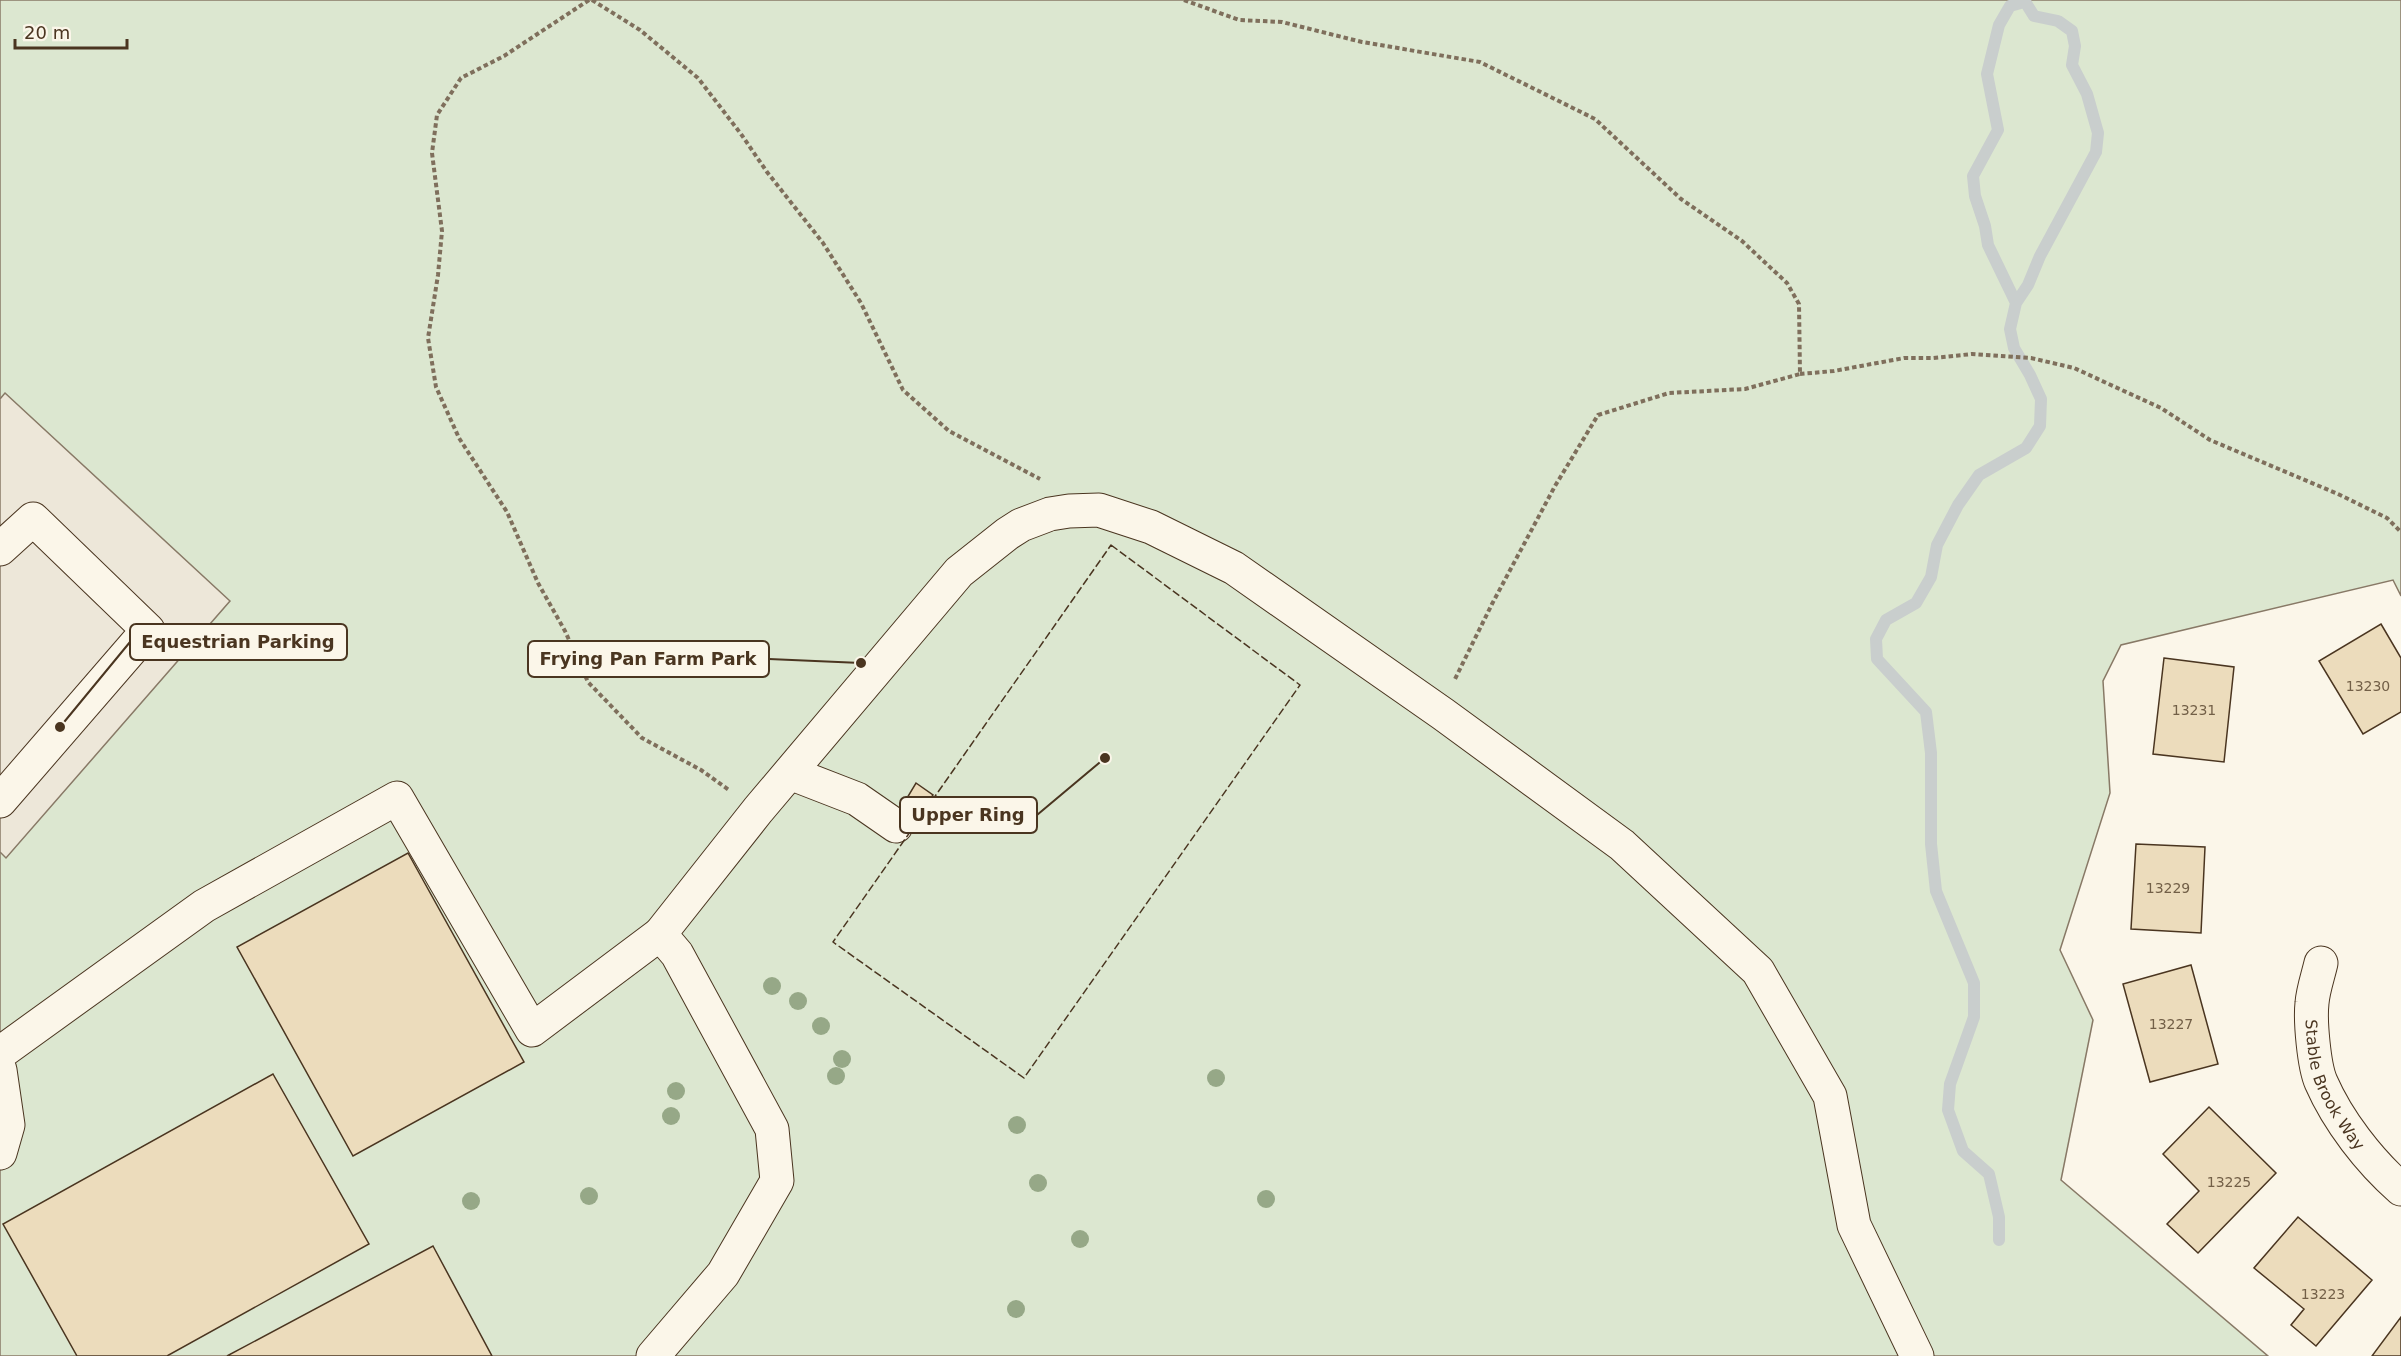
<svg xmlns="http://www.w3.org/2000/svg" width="2401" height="1356" font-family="'DejaVu Sans',sans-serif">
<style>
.green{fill:#dce7d0;stroke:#887966;stroke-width:1.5}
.parking{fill:#ede7d9;stroke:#887966;stroke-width:1.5}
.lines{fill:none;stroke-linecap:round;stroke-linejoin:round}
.stream{stroke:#c9cecd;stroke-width:12}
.building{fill:#ecdcbc;stroke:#4a3520;stroke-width:1.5}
.minor-casing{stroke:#4a3520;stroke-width:35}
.path{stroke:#7f6f5c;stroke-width:4;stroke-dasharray:4.5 3;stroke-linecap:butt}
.minor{stroke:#fbf6e9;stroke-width:33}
.fence{stroke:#4a3520;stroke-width:1.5;stroke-dasharray:8 3;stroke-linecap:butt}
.tree{fill:#96a887}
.labels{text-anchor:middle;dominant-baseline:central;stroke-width:4.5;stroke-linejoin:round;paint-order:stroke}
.number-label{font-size:14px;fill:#725f47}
.street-label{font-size:16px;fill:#4a3520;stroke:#fbf6e9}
.leader{fill:none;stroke:#4a3520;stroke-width:2}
.callout-dot{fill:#4a3520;stroke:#fbf6e9;stroke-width:2}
.callout{fill:#fbf6e9;stroke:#4a3520;stroke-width:2}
.callout-label{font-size:18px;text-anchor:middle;font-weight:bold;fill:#4a3520}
</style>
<rect width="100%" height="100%" fill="#fbf6e9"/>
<path class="green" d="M0 0H2401V596L2393 580 2121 645 2103 681 2110 793 2060 950 2093 1020 2061 1180 2268 1356H0Z"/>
<path class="parking" d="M5 393 230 601 6 858 0 852V399Z"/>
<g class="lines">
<path class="stream" d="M2016 303 1988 245 1985 226 1975 196 1973 176 1998 130 1987 74 1999 25 2010 6 2024 2
M1999 1240V1217L1989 1174 1963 1151 1948 1110 1950 1084 1974 1017V983L1936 891 1931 844V753L1926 712 1877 659 1876 639 1886 620 1916 603 1931 577 1937 545 1958 505 1979 475 2026 448 2040 426 2041 399 2030 375 2014 348 2010 329 2016 303 2028 285 2040 256 2096 152 2098 133 2087 94 2072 65 2075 46 2072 31 2058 21 2034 16 2024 0"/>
</g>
<path class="building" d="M2381 624 2401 658V712L2363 734 2319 661Z
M2164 658 2234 667 2224 762 2153 754Z
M916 783 933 795 920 813 904 803Z
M2136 844 2205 847 2201 933 2131 929Z
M408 853 524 1062 353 1156 237 947Z
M2191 965 2218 1064 2150 1082 2123 984Z
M273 1074 369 1244 167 1356H77L3 1224Z
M2209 1107 2276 1173 2198 1253 2167 1224 2199 1191 2163 1154Z
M2298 1217 2372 1280 2316 1346 2291 1325 2304 1309 2254 1268Z
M433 1246 492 1356H227Z
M2401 1317V1356H2372Z"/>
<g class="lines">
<g class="minor-casing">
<g id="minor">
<path d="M0 549 33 519 148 630 0 801"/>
<path d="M790 773 857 799 896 826"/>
<path id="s1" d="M2321 963C2318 976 2313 990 2312 1003 2310 1021 2314 1066 2321 1082 2338 1121 2369 1161 2401 1189"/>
<path d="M0 1053 204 906 397 798 532 1030 660 934"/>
<path d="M0 1070 8 1125 0 1153"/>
<path d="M653 1356 723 1274 777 1181 772 1129 677 954 660 934 758 810 959 572 1007 534 1021 525 1050 514 1069 511 1099 510 1151 527 1234 568 1443 714 1622 845 1758 971 1830 1096 1854 1225 1917 1356"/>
</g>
</g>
<path class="path" d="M589 0 504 56 461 78 437 115 432 153 442 231 438 275 428 338 436 387 459 438 507 512 538 583 565 631 588 682 642 738 701 770 729 790
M592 0 640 30 698 78 741 134 767 172 823 243 861 303 903 390 949 431 1040 479
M1184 0 1239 20 1282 22 1362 42 1480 62 1595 119 1681 199 1742 241 1787 283 1799 304 1800 374 1745 389 1669 393 1598 415 1555 486 1492 604 1455 679
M1800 374 1834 371 1904 358H1933L1972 354 2031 358 2074 368 2161 408 2210 440 2338 494 2387 518 2401 532"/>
<use href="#minor" class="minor"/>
<path class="fence" d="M1111 545 1300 685 1024 1078 833 942Z"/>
</g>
<g class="tree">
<circle cx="772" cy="986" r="9"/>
<circle cx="798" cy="1001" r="9"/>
<circle cx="821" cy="1026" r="9"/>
<circle cx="842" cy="1059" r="9"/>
<circle cx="836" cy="1076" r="9"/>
<circle cx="1216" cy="1078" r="9"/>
<circle cx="676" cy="1091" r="9"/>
<circle cx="671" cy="1116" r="9"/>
<circle cx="1017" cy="1125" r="9"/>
<circle cx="1038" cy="1183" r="9"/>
<circle cx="589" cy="1196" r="9"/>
<circle cx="1266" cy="1199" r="9"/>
<circle cx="471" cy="1201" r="9"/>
<circle cx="1080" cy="1239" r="9"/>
<circle cx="1016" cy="1309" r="9"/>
</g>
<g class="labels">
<g class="number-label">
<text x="2368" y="686">13230</text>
<text x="2194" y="710">13231</text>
<text x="2168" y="888">13229</text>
<text x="2171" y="1024">13227</text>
<text x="2229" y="1182">13225</text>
<text x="2323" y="1294">13223</text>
</g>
<g class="street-label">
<text stroke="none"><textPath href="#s1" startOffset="128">Stable Brook Way</textPath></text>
</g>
</g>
<path class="leader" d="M60 727L130 642M861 663L769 659M1105 758L1037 815"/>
<g class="callout-dot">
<circle cx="60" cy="727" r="6"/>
<circle cx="861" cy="663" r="6"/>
<circle cx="1105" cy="758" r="6"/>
</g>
<g class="callout">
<rect x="130" y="624" width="217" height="36" rx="6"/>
<rect x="528" y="641" width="241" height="36" rx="6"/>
<rect x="900" y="797" width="137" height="36" rx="6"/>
</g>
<g class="callout-label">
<text x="238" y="648">Equestrian Parking</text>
<text x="648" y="665">Frying Pan Farm Park</text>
<text x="968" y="821">Upper Ring</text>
</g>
<path d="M15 39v9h112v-9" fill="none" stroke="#4a3520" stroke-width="3"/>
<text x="24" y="39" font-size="18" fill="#4a3520" stroke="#fbf6e9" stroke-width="4.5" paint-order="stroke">20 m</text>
</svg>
